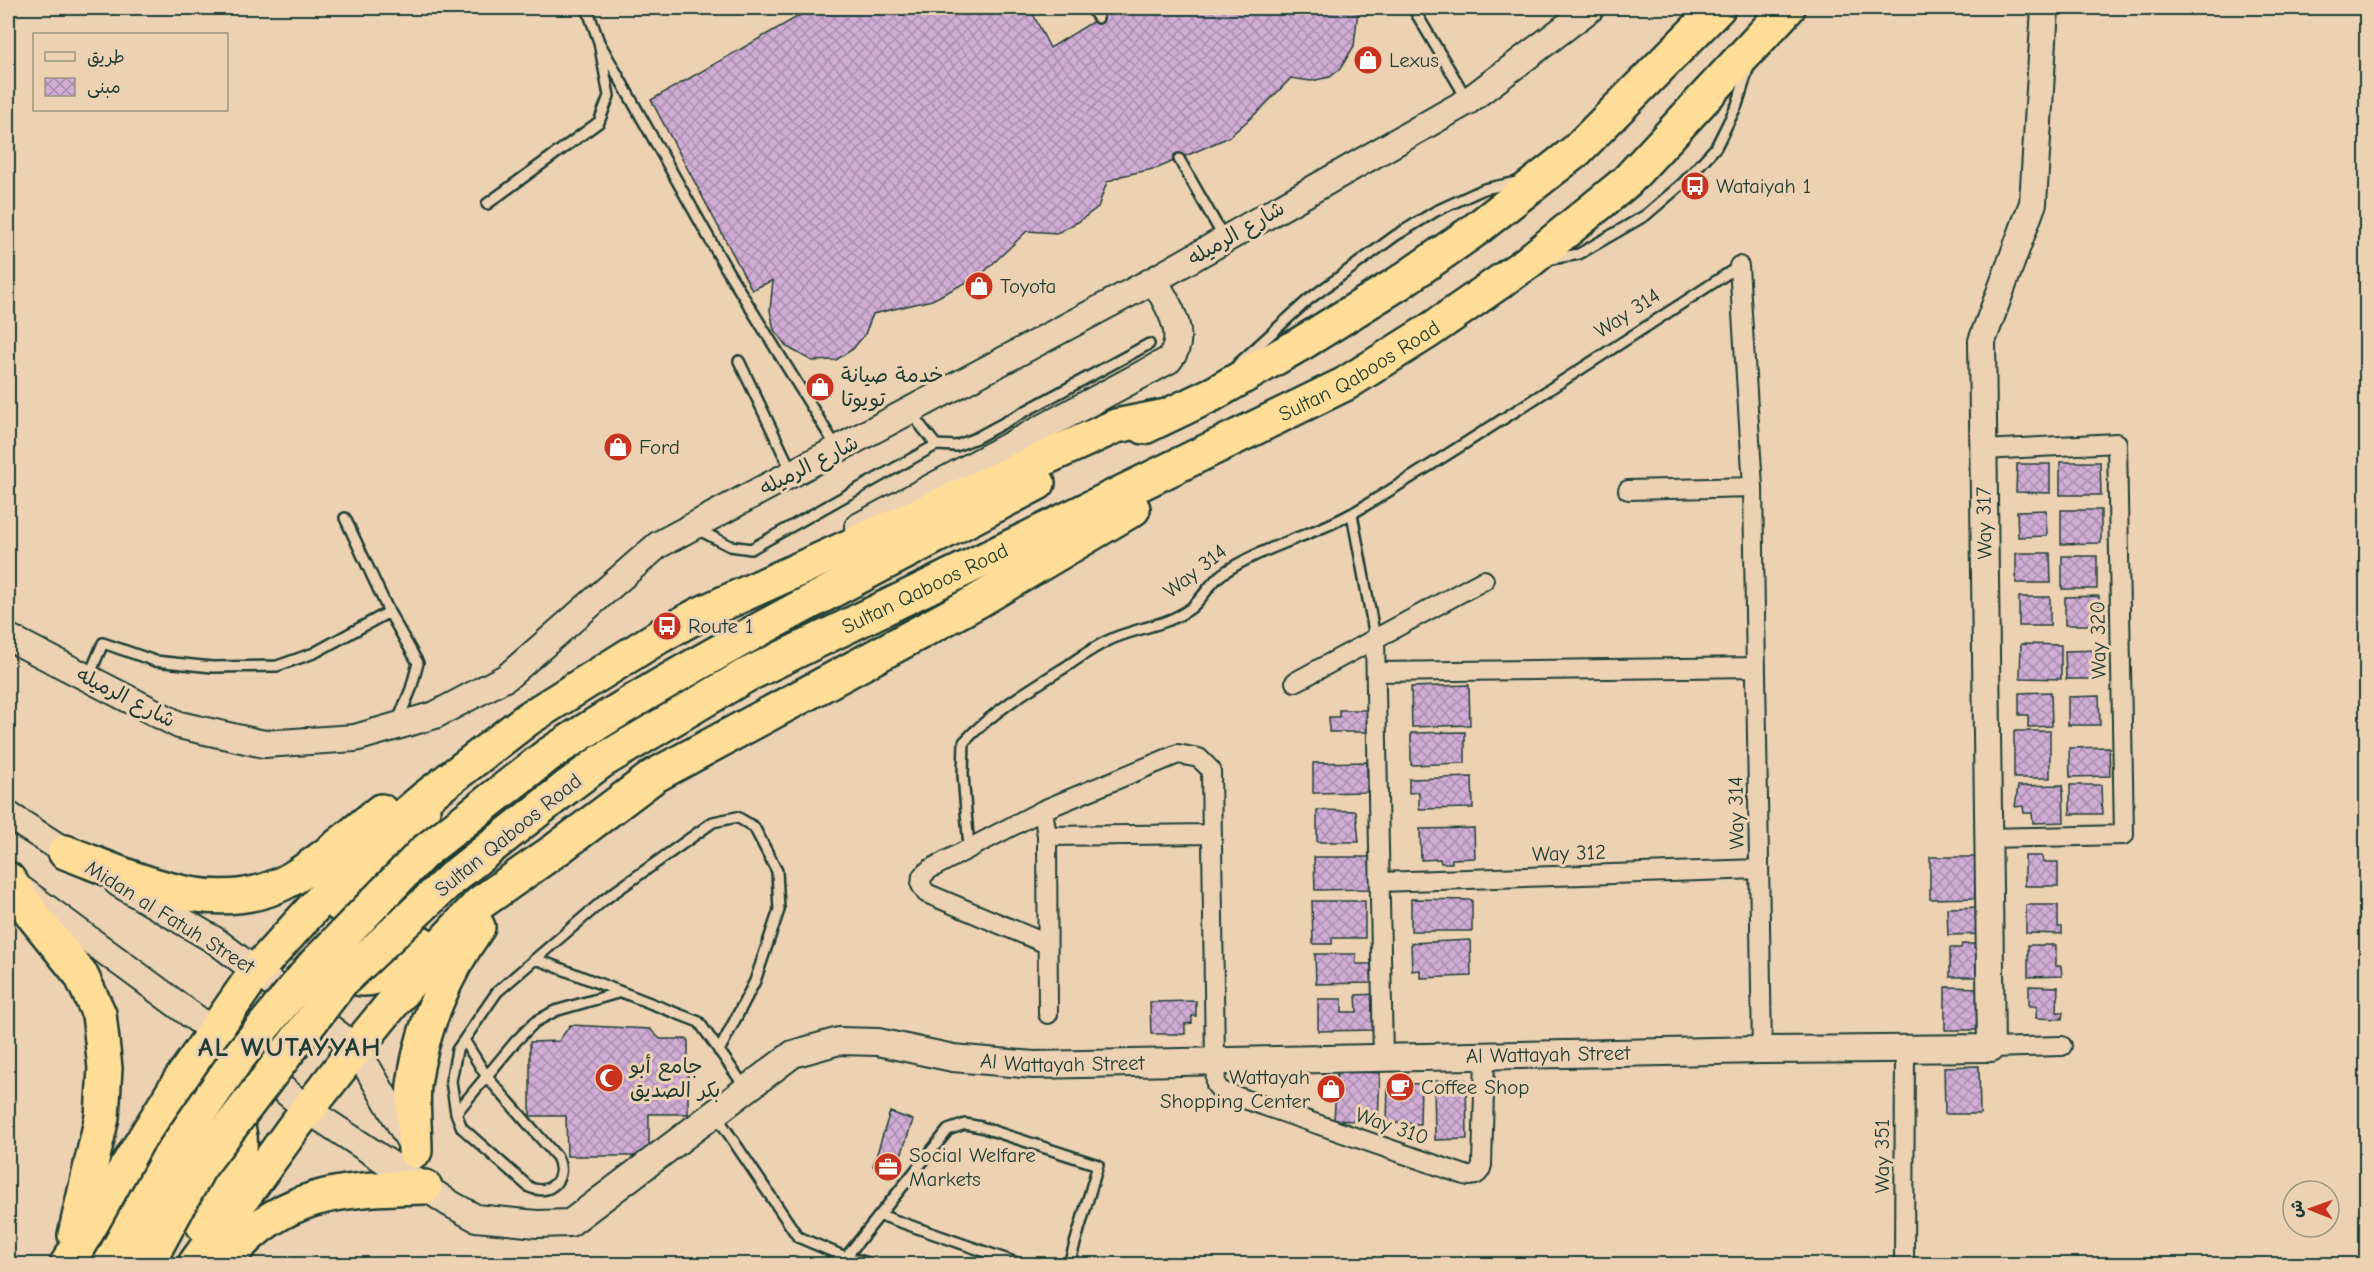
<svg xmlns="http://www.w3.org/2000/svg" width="2374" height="1272" font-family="'Comic Neue','Playpen Sans Arabic',sans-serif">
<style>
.building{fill:url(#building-cross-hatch);stroke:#1f3d34;stroke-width:1.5}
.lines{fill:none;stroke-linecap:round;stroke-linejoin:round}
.lane-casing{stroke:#1f3d34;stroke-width:14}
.street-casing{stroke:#1f3d34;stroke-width:22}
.secondary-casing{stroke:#1f3d34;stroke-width:30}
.highway-casing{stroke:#1f3d34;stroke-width:38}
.lane{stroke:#ecd2b3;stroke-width:9}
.street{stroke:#ecd2b3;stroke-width:18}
.secondary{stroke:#ecd2b3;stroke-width:26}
.highway{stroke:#ffdd96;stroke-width:33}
.highway-bridge-casing{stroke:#1f3d34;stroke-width:38;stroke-linecap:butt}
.highway-bridge{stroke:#ffdd96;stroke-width:33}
.labels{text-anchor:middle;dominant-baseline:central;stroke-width:6;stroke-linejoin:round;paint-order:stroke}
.poi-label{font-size:21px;fill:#1f3d34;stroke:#ecd2b3;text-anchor:start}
.street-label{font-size:21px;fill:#1f3d34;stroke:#ecd2b3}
.district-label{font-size:27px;font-weight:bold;letter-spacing:1.5px;fill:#1f3d34;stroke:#ecd2b3}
</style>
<defs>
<pattern id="building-cross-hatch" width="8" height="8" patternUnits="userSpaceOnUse" patternTransform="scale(1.5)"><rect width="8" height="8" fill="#d1acd5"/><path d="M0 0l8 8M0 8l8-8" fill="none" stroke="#a98dae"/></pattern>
</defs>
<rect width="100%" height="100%" fill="#ecd2b3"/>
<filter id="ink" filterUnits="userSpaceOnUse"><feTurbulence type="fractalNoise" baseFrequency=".0167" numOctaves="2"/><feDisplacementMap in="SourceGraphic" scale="12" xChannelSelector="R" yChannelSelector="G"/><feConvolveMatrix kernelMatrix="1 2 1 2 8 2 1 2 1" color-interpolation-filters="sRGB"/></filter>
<g filter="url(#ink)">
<path class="building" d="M813 8H1030L1050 48 1115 8H1357L1358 10 1354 46 1340 69 1330 77 1311 81 1291 78 1262 108 1229 137 1158 168 1121 176 1107 182 1098 207 1078 222 1057 233 1027 231 981 275 932 300 873 314 865 334 853 349 836 360 812 361 787 347 774 330 770 310 773 280 752 290 651 100Z
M2060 462H2100L2101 495H2060Z
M2017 464H2050V493L2016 492Z
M2046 510 2047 536 2018 537 2017 511Z
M2061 510H2101V543L2061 544Z
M2016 553H2050L2051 583H2016Z
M2062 556H2097V589H2062Z
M2099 596 2100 625H2065V597Z
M2019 597H2050V626H2019Z
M2021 644 2061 645V679L2020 678Z
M2100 650V679H2066L2065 651Z
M1469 685 1470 725 1412 727 1411 687Z
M2051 692 2052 726 2028 727V715H2019V693Z
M2099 696 2100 725H2068V697Z
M1339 710H1368V732H1329V717H1339Z
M2014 731H2050V778H2014Z
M1465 732V763L1411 765V733Z
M2109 747 2110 776 2070 777 2069 748Z
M1367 762V792L1313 793V763Z
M1472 777 1473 808 1419 809V792L1409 793V779Z
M2063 785 2064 822 2033 823 2032 813H2024L2023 806 2015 807 2018 786Z
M2070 785H2101L2102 814H2070Z
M1317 810 1356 811 1359 842H1317Z
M1474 828 1475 858 1452 859V863H1441L1440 859 1421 860 1420 829Z
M2025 856H2042L2043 862H2058V886H2025Z
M1314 857H1370V889L1315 890Z
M1930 857H1979V898L1930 899Z
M1411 899 1472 900V931H1411Z
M1312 901H1365V938H1332V944H1313Z
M2026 905H2058V927H2062V934L2026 933Z
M1984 907 1985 934 1948 935 1947 908Z
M1470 940 1471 976 1420 978V970L1412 971 1411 943Z
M1962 944H1974V948L1982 947V977H1950V948H1961Z
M2028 945H2056V966H2061L2062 976 2028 977Z
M1315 954H1356V964H1371L1372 983 1316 984Z
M2029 986 2058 987 2057 1012H2063L2062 1019 2036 1018 2037 1006H2029Z
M1945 987 1982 988V1030H1945Z
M1375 994V1030L1318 1031V999H1342V1012H1357L1356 995Z
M1196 1001V1016H1192V1023L1185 1024V1034H1151L1150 1002Z
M570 1025 650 1029 660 1039H688V1114H649V1156H567L566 1116H530V1042L559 1041Z
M1979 1066 1980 1114H1945L1944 1067Z
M1337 1071 1380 1073 1378 1122 1334 1120Z
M1466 1080 1467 1139 1435 1140 1434 1081Z
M1388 1083 1421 1084 1420 1124 1387 1123Z
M890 1112 913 1120 895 1173 873 1166Z"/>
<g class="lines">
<g class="lane-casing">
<path id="lane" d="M1091 8 1098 18
M1413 8 1467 99
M599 42 727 270 837 448
M1179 159 1224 238
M487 204 599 122 609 96 599 42 587 8
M1551 259 1579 254 1646 215 1683 183 1716 147 1737 105 1749 66
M739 361 791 470
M1238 364 1308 300 1395 236 1436 211 1484 189 1517 182
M936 445 956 446 976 438 1149 344
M1352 514 1375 637
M345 518 389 612 418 663 411 689 397 723
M697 529 730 546 751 549 936 445 910 412
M89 676 103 643 155 661 212 667 277 666 314 653 389 612
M969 848 963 775 964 742C993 711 1030 689 1067 666 1083 655 1100 643 1119 636 1143 627 1170 624 1191 608 1203 598 1210 583 1222 574 1266 544 1318 535 1363 507 1490 429 1614 348 1739 266
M536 959 699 1022 740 1080 741 1088
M464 1040 487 1077 557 1157C568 1178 550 1197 529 1187L462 1128 456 1113 451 1081 457 1050 497 992 605 899 713 822 737 817 754 827 777 871 779 910 755 981 719 1051
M456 1113 516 1041 535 1022 555 1011 621 992
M716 1115 798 1237 843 1256 872 1264
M880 1215 1020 1264
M846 1257 948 1130 965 1124 981 1127 1098 1165 1069 1264"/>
</g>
<g class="street-casing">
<path id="street" d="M1739 266 1753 487 1762 1050
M1983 450 2117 443 2124 835 1988 838
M1628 490 1753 487
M1375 637 1383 1058
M1377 672 1756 667
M1295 682 1484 580
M1043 810 1047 836 1048 1014
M1047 836 1212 834
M1380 882 1759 869
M1047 944 926 893 921 885 922 876 930 869 1043 810 1178 754 1199 758 1211 770 1215 1062 1216 1085 1221 1091 1465 1175C1474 1178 1480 1174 1482 1165L1485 1057
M1991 1048 2062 1046
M1904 1264 1905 1049"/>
</g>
<g class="secondary-casing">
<g id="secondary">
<path d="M858 527 1169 360C1190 335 1167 304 1154 280"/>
<path d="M8 637 179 725 264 744 355 738 435 715 507 677 658 545 1154 280 1468 101 1591 8"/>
<path d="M8 815 82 862"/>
<path d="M118 883 216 941 356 1048 415 1150"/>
<path id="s1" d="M22 890 213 1031 308 1110 449 1203 476 1218 537 1224 570 1223 793 1054 839 1041 878 1042 953 1058 1034 1065 1762 1050 1991 1048 1982 341 2033 203 2045 8"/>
</g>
</g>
<g class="highway-casing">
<g id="highway">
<path d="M1144 427 1213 394 1302 343 1399 283 1475 230 1576 151 1718 8"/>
<path d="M548 755C702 653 874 570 1038 483"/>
<path id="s2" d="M567 787 602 761 745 676 1345 384 1429 331 1527 263 1626 182 1788 8"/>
<path d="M65 852C137 879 219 922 293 878 323 860 353 833 381 811"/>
<path d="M8 879 35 918 81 975 99 1014 105 1068 102 1117 75 1235"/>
<path d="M341 906 418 832 423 810"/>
<path d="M332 956C362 1002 393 969 421 943"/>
<path d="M415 1151C415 1130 412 1106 414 1085 421 1029 446 972 478 927"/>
<path d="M203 1225 239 1154C244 1132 235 1115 215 1105"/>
<path d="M67 1264 179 1082 257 970 372 843 426 797 529 718 660 636 700 614 1116 426 1162 417"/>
<path d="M195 1264 294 1127 356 1048 437 949 480 903 557 849 654 776 976 602 1133 509"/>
<path d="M224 1264C276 1192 343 1189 425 1187"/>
</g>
</g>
<use href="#lane" class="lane"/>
<use href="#street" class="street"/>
<use href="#secondary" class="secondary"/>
<use href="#highway" class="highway"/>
<g class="highway-bridge-casing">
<path id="highway-bridge" d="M110 1264 168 1159 237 1059 314 965 424 852 548 755
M147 1264 199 1168 341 982 452 878 567 787"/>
</g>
<use href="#highway-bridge" class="highway-bridge"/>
</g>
</g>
<defs>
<g id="shop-disc" transform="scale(1.5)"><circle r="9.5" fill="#c8321e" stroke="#ecd2b3"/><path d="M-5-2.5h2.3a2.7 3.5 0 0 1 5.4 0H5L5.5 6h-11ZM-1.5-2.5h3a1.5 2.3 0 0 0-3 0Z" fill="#fff"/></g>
<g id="bus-disc" transform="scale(1.5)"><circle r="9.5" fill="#c8321e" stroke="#ecd2b3"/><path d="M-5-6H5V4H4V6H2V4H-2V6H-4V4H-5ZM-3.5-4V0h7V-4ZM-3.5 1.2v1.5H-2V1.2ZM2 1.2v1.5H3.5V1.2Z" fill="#fff"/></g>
<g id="mosque-disc" transform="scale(1.5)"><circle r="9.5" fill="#c8321e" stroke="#ecd2b3"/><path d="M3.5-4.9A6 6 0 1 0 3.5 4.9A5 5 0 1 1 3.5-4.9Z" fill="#fff"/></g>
<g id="cafe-disc" transform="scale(1.5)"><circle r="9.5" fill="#c8321e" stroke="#ecd2b3"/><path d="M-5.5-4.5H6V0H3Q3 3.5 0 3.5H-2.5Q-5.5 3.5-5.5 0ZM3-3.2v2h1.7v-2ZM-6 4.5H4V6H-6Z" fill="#fff"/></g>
<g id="office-disc" transform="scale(1.5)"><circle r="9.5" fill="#c8321e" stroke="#ecd2b3"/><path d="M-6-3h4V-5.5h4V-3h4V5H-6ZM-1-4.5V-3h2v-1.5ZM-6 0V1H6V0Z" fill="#fff"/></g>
</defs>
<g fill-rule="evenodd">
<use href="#shop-disc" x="1368" y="60"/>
<use href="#bus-disc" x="1695" y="186"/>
<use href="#shop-disc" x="979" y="286"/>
<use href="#shop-disc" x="820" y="387"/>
<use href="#shop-disc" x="618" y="447"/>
<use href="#bus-disc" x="667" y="626"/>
<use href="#mosque-disc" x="609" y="1078"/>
<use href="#cafe-disc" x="1400" y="1087"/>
<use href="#shop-disc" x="1331" y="1089"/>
<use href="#office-disc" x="888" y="1167"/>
</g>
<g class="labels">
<g class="poi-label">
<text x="1389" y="60">Lexus</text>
<text x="1716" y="186">Wataiyah 1</text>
<text x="1000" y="286">Toyota</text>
<text x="841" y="375">خدمة صيانة<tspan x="841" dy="24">تويوتا</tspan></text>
<text x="639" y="447">Ford</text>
<text x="688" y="626">Route 1</text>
<text x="630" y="1066">جامع أبو<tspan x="630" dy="24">بكر الصديق</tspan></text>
<text x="1310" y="1077" text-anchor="end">Wattayah<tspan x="1310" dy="24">Shopping Center</tspan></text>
<text x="1421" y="1087">Coffee Shop</text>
<text x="909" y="1155">Social Welfare<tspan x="909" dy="24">Markets</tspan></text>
</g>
<g class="street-label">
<text transform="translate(1236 233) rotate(-30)">شارع الرميله</text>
<text transform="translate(1627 313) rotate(-33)">Way 314</text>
<text stroke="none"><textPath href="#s2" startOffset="896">Sultan Qaboos Road</textPath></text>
<text transform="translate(809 465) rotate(-27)">شارع الرميله</text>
<text transform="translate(1984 523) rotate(-91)">Way 317</text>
<text transform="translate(1195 571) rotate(-38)">Way 314</text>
<text stroke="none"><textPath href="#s2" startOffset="410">Sultan Qaboos Road</textPath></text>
<text transform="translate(2098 640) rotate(-91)">Way 320</text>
<text transform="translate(126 697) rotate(27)">شارع الرميله</text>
<text transform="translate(1736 813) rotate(-91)">Way 314</text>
<text transform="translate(508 835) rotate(-39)">Sultan Qaboos Road</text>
<text transform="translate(1569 853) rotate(-2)">Way 312</text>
<text transform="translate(170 917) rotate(32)">Midan al Fatuh Street</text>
<text stroke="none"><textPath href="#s1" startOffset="1694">Al Wattayah Street</textPath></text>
<text stroke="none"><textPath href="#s1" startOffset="1208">Al Wattayah Street</textPath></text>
<text transform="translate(1392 1126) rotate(19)">Way 310</text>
<text transform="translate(1882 1156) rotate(-90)">Way 351</text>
</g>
<g class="district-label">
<text x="290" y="1047">AL WUTAYYAH</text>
</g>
</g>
<rect width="2374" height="1272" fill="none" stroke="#ecd2b3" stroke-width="30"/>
<rect x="15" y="15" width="2344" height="1242" fill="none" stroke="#1f3d34" stroke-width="2" filter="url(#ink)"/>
<rect x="33" y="33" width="195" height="78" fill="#ecd2b3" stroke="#9a9680" stroke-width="1.5"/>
<rect x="45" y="52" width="30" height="9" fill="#ecd2b3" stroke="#9a9680" stroke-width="1.5"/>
<text x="87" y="63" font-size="18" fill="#1f3d34">طريق</text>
<rect x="45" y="78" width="30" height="18" fill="url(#building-cross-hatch)" stroke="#9a9680" stroke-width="1.5"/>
<text x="87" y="93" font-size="18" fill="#1f3d34">مبنى</text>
<g transform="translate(2311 1209) rotate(271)"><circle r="28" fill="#ecd2b3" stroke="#9a9680" stroke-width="1.5"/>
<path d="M0-4.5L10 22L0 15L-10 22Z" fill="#c8321e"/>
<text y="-9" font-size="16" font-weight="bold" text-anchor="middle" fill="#1f3d34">ش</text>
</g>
</svg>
